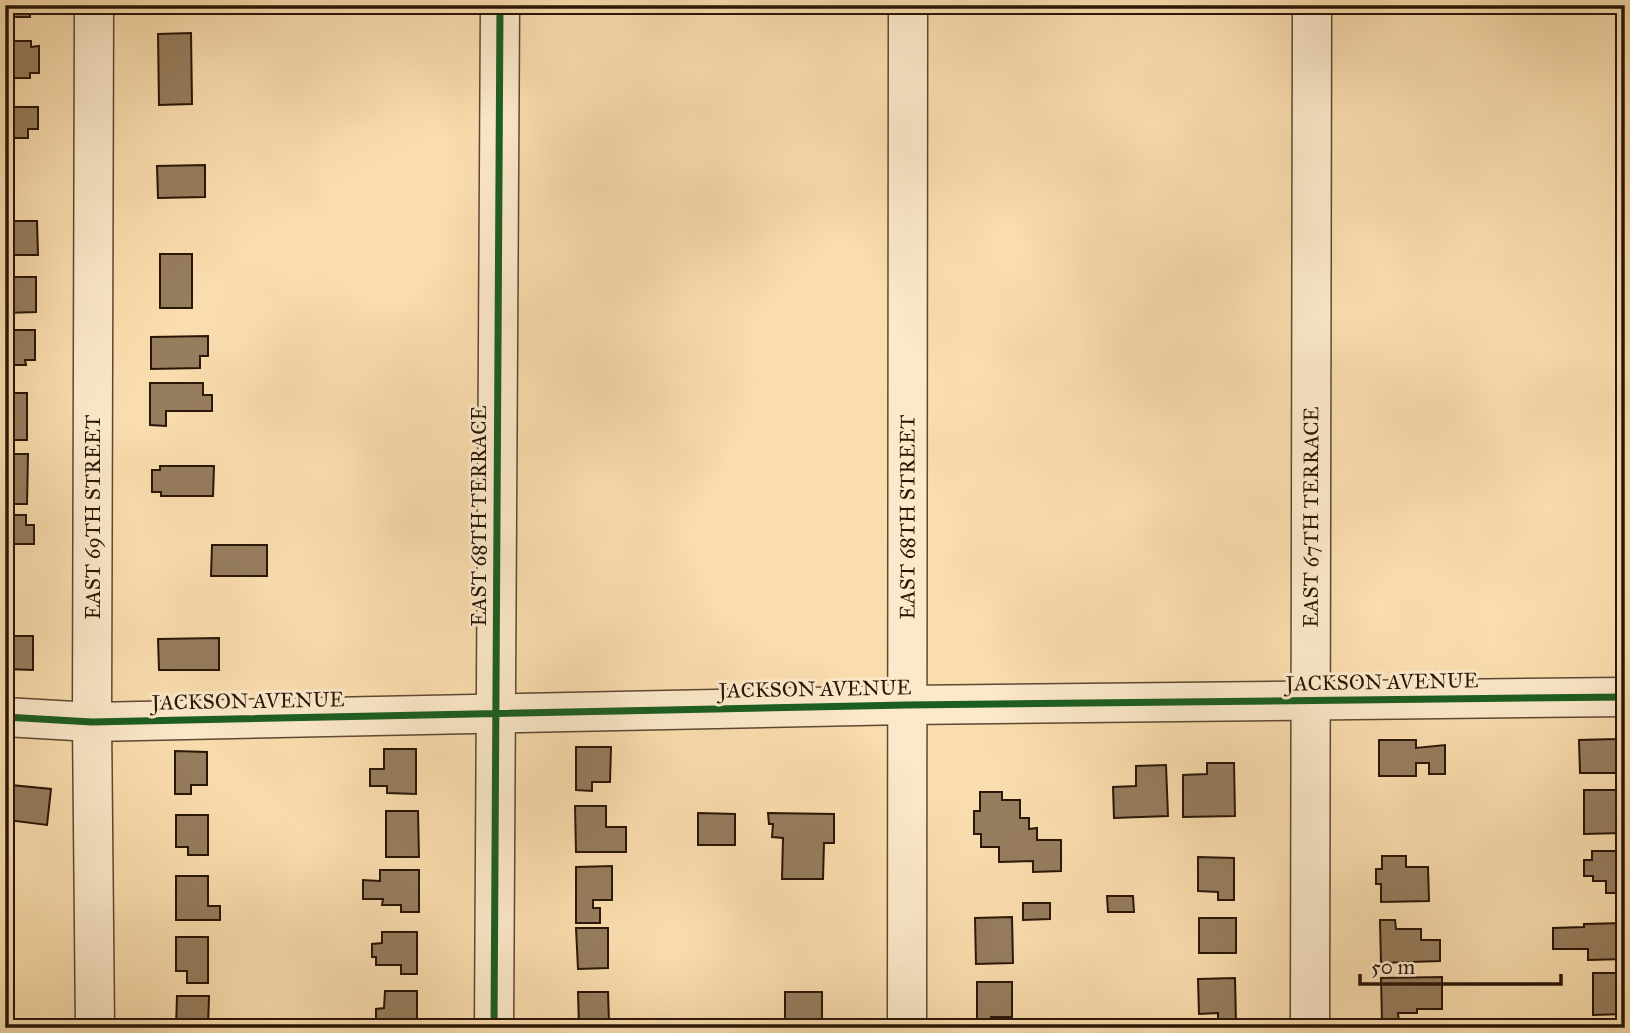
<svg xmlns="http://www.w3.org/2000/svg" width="1630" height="1033" font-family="'IM FELL Great Primer',serif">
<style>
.building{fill:#967d5e;stroke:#291607;stroke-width:2}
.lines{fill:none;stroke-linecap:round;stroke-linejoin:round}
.minor-casing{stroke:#5d4831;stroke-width:41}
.minor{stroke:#fce9ca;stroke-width:38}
.cycleway-casing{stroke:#fce9ca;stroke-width:11}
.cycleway{stroke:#1b5e20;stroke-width:7}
.labels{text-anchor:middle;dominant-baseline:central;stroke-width:6;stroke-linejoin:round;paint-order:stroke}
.street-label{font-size:21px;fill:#291607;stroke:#fce9ca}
</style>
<rect width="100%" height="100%" fill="#faddae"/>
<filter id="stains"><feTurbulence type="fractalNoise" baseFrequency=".00286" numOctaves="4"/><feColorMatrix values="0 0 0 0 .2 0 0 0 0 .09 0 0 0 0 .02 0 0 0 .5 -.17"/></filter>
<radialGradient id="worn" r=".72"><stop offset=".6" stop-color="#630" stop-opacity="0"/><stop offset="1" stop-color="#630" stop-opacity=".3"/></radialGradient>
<path class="building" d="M5 5H39V12H30V17H5Z
M191 33 192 104 159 105 158 34Z
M5 41H31V47L39 46V73H30V78H5Z
M5 107H38V129H28V138H5Z
M205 165V197L158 198 157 166Z
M5 221H37L38 255H5Z
M160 254H192V308H160Z
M5 277H36V312L5 313Z
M5 330H35V360H25L26 365H5Z
M208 336V356H200V368L151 369V337Z
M150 383H203V395H212V411H166V426L150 425Z
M5 393H27V440H5Z
M5 454H28L27 504H5Z
M160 466H214L213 496H161V492H152V470H160Z
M5 515H26V525H34V544H5Z
M212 545H267V576H211Z
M5 636H33V670L5 669Z
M219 638V670H159L158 639Z
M1625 733V773H1580L1579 740 1616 739V734Z
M1379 740H1416V748L1445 745V774H1429V763H1416V776H1379Z
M576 747H611L610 782H592V791L576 790Z
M384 749H416V794L387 793V786H370V769H384Z
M175 751 207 752V785H191V794H175Z
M1207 763H1234L1235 816 1183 817V775L1207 774Z
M1166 765 1168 816 1114 818 1113 787 1136 786V766Z
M11 785 51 789 47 825 7 820Z
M1584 790H1625V840H1622V833L1584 834Z
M980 792H1002V800H1020V818H1029V829L1037 828V840H1061V871L1033 872V861L999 862V847H981V834H974V811H980Z
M575 806H606V827H626V852H576Z
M386 811H418L419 857H386Z
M698 813 735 814V845H698Z
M768 813 834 814V843H824L823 879H782L783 838 772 837 773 824H769Z
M176 815H208V855H188V847H176Z
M1592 851H1625V893H1606V881H1593V876H1584V860H1592Z
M1382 856H1406V867H1428L1429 901 1381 902V884H1376V869H1382Z
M1198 857 1234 858V900H1218V892L1198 891Z
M612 866V900H593V908H600V923H576V867Z
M380 870H419V912H401V905H382L383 899H363V880L380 881Z
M176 876H208V906H220V920H176Z
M1107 896H1133L1134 912H1108Z
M1023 903H1050V919L1023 920Z
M1012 917 1013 963 976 964 975 918Z
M1199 918H1236V953H1199Z
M1380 920H1395L1396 929H1421V940H1440V961L1381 963Z
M1625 923V959L1588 960V949H1553V928L1584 927V924Z
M576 928H608V968L578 969Z
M382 932H417V974H401V965H376V957H372V944L382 943Z
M176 937H208V983H187V971H176Z
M1593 973H1625V1014L1593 1015Z
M1442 977V1009H1417V1013H1398L1399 1022H1382L1381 978Z
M1235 978 1236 1023 1218 1024V1013L1199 1014 1198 979Z
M977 982H1012V1017H991V1027H977Z
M385 991H417V1024H423V1028H385V1021H376V1009L384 1008Z
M578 992H608L609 1022H603V1028H579Z
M785 992H822V1028L785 1027Z
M177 996H209L208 1028H176Z
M1111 1019H1136V1028H1111Z"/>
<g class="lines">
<g class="minor-casing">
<g id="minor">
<path d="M94 5 92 722 95 1028"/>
<path d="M5 717 92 722 906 705 1625 697"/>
<path d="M494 1028 500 5"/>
<path id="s1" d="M907 1028 908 5"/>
<path id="s2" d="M1310 1028 1312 5"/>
</g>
</g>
<use href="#minor" class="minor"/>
<g class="cycleway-casing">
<path id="cycleway" d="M5 717 92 722 906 705 1625 697
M494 1028 500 5"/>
</g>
<use href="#cycleway" class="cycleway"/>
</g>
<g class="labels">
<g class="street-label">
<text transform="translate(479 516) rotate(-90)">EAST 68TH TERRACE</text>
<text stroke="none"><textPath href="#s1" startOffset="511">EAST 68TH STREET</textPath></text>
<text stroke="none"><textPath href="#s2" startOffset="511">EAST 67TH TERRACE</textPath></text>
<text transform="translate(93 517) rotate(-90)">EAST 69TH STREET</text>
<text transform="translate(1382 682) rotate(-1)">JACKSON AVENUE</text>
<text transform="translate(815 689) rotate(-1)">JACKSON AVENUE</text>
<text transform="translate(248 701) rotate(-1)">JACKSON AVENUE</text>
</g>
</g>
<rect width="1630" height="1033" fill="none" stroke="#faddae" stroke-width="28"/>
<rect x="7" y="7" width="1616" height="1019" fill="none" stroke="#291607" stroke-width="3.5"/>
<rect x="14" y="14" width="1602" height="1005" fill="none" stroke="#291607" stroke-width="2"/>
<path d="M1360 974v10h201v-10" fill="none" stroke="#291607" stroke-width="3.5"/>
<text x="1371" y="974" font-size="21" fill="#291607" stroke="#fce9ca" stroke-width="5" paint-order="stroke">50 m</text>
<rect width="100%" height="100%" filter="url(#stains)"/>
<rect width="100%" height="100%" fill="url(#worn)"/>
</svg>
